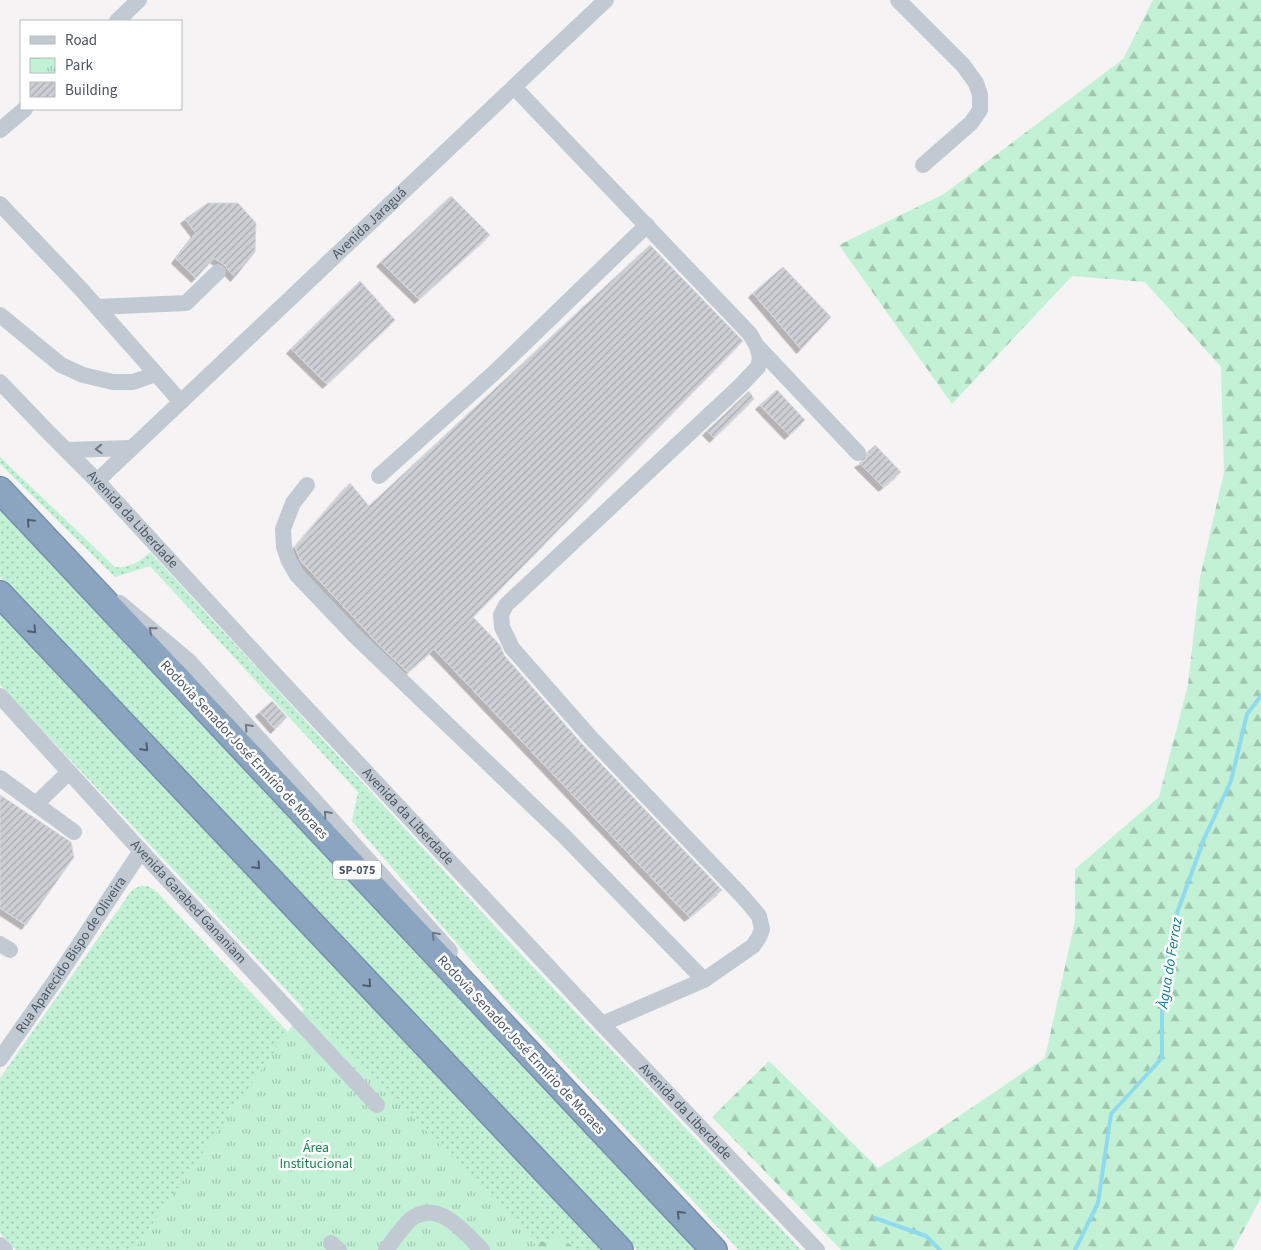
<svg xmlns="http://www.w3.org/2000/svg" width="1261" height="1250" font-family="'Source Sans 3',sans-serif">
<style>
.grass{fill:url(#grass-dots)}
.forest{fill:url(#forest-firs)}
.park{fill:url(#park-tufts)}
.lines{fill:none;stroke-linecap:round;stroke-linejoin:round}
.stream{stroke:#90daee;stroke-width:4}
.building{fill:url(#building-hatch);stroke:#d7d9de;filter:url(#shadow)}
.highway-casing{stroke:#7690ad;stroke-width:28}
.minor{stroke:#c1cad2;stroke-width:16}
.highway{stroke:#8ba5c1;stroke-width:25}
.oneway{stroke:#6e7983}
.oneway2{stroke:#505e6b}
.labels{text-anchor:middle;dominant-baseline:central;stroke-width:5;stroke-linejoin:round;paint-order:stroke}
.shield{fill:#fff;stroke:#808990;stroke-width:1}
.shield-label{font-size:12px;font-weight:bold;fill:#4a5661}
.street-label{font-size:14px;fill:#4a5661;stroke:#fff}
.park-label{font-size:14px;fill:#17864f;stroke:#fff}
.water-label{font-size:15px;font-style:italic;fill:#0c7c9b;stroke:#fff}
</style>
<defs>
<pattern id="grass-dots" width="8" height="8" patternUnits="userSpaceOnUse" patternTransform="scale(1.25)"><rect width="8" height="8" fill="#c3f1d5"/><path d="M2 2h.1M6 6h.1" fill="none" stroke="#a0c6b0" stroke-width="1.8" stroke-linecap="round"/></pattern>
<pattern id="forest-firs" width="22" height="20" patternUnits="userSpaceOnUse" patternTransform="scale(1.25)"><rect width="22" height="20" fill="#c3f1d5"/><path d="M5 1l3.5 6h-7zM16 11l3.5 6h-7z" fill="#a0c6b0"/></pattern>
<pattern id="park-tufts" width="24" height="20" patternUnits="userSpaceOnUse" patternTransform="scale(1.25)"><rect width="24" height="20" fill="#c3f1d5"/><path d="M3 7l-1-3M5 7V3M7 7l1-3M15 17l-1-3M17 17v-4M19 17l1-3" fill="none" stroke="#a0c6b0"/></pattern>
<pattern id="building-hatch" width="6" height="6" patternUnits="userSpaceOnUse" patternTransform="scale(1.25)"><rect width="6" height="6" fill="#cdcfd5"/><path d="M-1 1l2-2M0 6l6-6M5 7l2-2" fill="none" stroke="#a8abb0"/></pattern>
<filter id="shadow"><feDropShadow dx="-4.5" dy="4.5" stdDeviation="0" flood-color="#0004"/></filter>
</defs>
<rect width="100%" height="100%" fill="#f5f3f3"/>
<path class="grass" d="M0 457 115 567C127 569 142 561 150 552L517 950 801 1250H739L511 1007 352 821 358 792 150 566 115 577 0 464Z
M0 502 705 1250H637L0 577Z
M0 611 603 1250H541L304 1009 0 685Z
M140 886H148L156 891 288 1032 230 1250H16L0 1233V1078L132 890Z"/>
<path class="forest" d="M1153 0H1261V1198L1233 1250H841L712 1117 769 1061 878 1168 937 1131 1045 1058 1075 921V869L1159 797 1188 685 1200 578 1224 472 1221 367 1145 282 1072 276 952 404 839 245 944 194 1123 59Z
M554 1235 561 1237 576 1250H505L526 1240 544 1242Z"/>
<path class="park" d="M304 1009 414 1118 541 1250H134Z"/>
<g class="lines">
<path class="stream" d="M875 1218 926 1236 940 1250
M1075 1250 1098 1203 1111 1114 1162 1058V997L1173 924 1204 839 1231 781 1247 714 1261 696"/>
</g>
<path class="building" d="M451 196 490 235 419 299 381 262Z
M208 203H238L256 223 255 252 235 277 228 270 225 265 214 258 196 278 176 259 196 233 185 219Z
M650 245 743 341 473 617 500 645 504 655 583 745 722 890 689 917 434 649 408 672 384 650 301 561 295 547 350 483 369 506Z
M783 267 831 317 801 349 753 293Z
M360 281 395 320 327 384 291 349Z
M777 390 805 420 789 435 760 405Z
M749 391 754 399 714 438 707 431Z
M875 445 901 472 883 487 859 463 865 460 868 452Z
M272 701 287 717 275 729 260 712Z
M0 795 71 842 74 857 26 925 0 908Z"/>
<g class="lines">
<g class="highway-casing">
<path id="highway" d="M0 490 714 1250
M0 594 620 1250"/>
</g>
<g class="minor">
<path d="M898 0 963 65 976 83 980 95V110L971 123 923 165"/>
<path d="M117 21 139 0"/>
<path d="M0 130 25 109"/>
<path d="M0 204 80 288 181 402"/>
<path d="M97 307 186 303 218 272"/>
<path d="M0 315 61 365 83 375 113 382H133L156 374"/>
<path d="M757 346 858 453"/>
<path id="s1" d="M0 382 49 433 97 481 267 666 602 1024 817 1250"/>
<path d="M66 450 132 448"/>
<path d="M379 476 495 372 647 225"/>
<path id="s2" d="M97 481 606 0"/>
<path d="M307 485 293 503 283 529 284 547 289 561 297 575 355 636 564 836 704 980 753 946 759 937 762 929 759 916 744 898 591 738 512 648 502 627 501 615 506 605 741 385 758 367 760 358 757 346 750 334 514 87"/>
<path d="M120 603 189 661 450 951"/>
<path id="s3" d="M0 696 141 851 377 1105"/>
<path d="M0 778 74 832"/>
<path d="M36 804 69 772"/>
<path d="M0 944 10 950"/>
<path d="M602 1024 704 980"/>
<path id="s4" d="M0 1059 57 978 141 851"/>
<path d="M331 1243 339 1250"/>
<path d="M0 1245 5 1250"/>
<path d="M386 1250C393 1241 405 1222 414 1217 440 1201 465 1233 482 1250"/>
</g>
<use href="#highway" class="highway"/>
</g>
<defs><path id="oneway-chevron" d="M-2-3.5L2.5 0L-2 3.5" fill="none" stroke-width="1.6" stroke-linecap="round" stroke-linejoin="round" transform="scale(1.25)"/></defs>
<g class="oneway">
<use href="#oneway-chevron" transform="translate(99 449) rotate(178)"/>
<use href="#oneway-chevron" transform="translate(152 630) rotate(-140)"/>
<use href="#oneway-chevron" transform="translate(248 727) rotate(-132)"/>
<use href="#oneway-chevron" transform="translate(327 814) rotate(-132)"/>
<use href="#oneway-chevron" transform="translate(435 935) rotate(-132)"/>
</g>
<g class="oneway2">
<use href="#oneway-chevron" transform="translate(30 522) rotate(-133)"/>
<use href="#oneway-chevron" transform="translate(33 630) rotate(47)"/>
<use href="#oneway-chevron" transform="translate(145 748) rotate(47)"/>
<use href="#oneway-chevron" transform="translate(257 866) rotate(47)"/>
<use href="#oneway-chevron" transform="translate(368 984) rotate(47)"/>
<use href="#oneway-chevron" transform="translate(680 1214) rotate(-133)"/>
</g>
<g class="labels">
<rect class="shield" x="333" y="860.5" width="48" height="19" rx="4"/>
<g class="shield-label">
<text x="357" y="870">SP-075</text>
</g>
<g class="street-label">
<text stroke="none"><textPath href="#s2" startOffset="375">Avenida Jaraguá</textPath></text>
<text stroke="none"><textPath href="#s1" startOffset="191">Avenida da Liberdade</textPath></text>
<text transform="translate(244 750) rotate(47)">Rodovia Senador José Ermírio de Moraes</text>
<text stroke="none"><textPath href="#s1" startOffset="596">Avenida da Liberdade</textPath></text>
<text stroke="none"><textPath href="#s3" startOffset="279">Avenida Garabed Gananiam</textPath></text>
<text stroke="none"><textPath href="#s4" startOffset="126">Rua Aparecido Bispo de Oliveira</textPath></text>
<text transform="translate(521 1045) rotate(47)">Rodovia Senador José Ermírio de Moraes</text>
<text stroke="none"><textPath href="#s1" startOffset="1001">Avenida da Liberdade</textPath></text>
</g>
<g class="park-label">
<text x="316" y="1148">Área<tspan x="316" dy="16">Institucional</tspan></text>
</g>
<g class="water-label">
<text transform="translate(1170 963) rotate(-81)">Àgua do Ferraz</text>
</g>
</g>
<rect x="20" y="20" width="162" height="90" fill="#ffffff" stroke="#b7bbc0"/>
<rect x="30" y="36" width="25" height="8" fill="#c1cad2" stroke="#b7bbc0"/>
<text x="65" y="45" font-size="15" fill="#4a5661">Road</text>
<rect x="30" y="58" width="25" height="15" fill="url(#park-tufts)" stroke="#b7bbc0"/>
<text x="65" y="70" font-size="15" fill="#4a5661">Park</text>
<rect x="30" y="82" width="25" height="15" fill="url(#building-hatch)" stroke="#b7bbc0"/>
<text x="65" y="95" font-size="15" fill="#4a5661">Building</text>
</svg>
